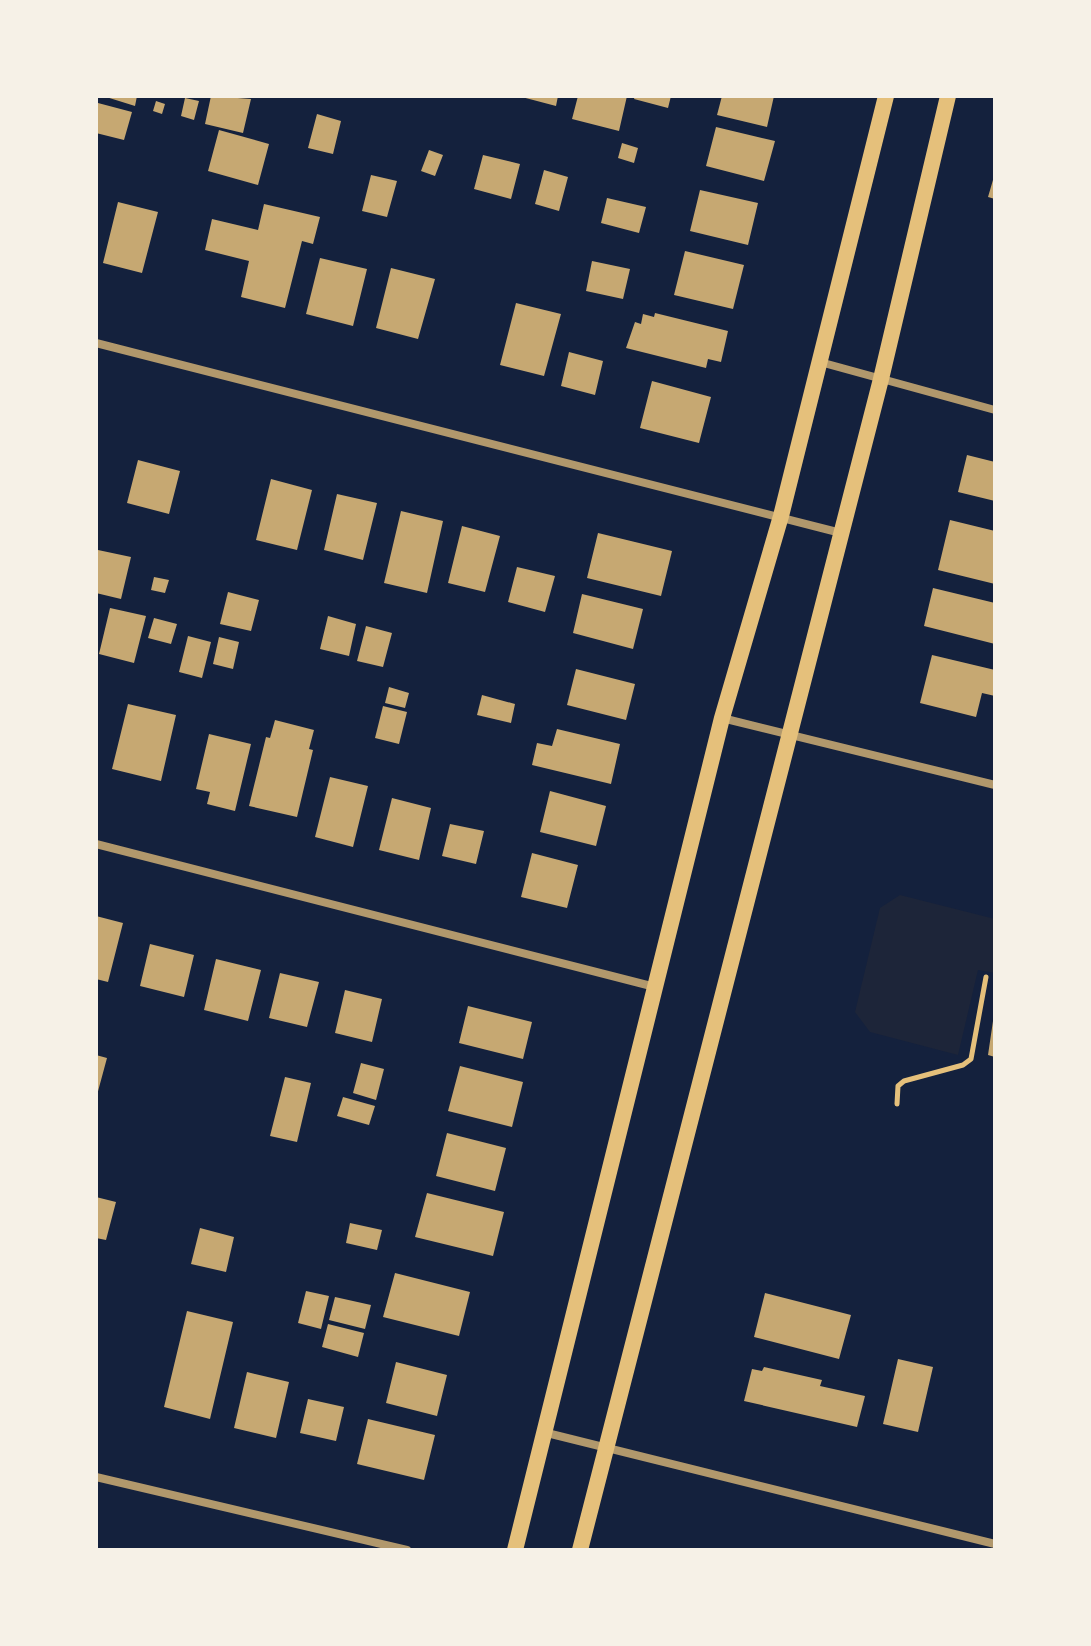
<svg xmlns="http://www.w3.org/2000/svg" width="1091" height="1646" font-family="'Source Sans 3',sans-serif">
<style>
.green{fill:#1d2539}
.building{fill:#c6a872}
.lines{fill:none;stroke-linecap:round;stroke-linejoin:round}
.path{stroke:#e5c07b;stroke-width:5}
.minor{stroke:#b1986c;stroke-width:8}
.secondary{stroke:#e5c07b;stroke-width:16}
</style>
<rect width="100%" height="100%" fill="#14213d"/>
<path class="green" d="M900 895 995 919V973L978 970 958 1055 870 1032 855 1012 880 908Z"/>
<path class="building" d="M103 96H137L135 106Z
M211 96 251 99 243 133 205 124Z
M518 96H558L556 106Z
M578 96H627L619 131 572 119Z
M635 96H671L668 108 634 99Z
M722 96H774L767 127 717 115Z
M185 98 199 101 194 120 181 116Z
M156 101 165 104 162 114 153 111Z
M98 103 132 112 124 140 96 133Z
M317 114 341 121 333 154 308 148Z
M716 127 775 141 764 181 706 166Z
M219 130 269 144 258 185 208 171Z
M622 143 638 148 634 163 618 158Z
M429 150 443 155 435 176 421 171Z
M483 155 520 164 511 199 474 189Z
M544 170 568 177 559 211 535 204Z
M995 173V199L988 197Z
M371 175 397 181 387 217 362 211Z
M700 190 758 203 748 245 690 231Z
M607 198 646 207 639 233 601 223Z
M118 202 158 212 142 273 103 263Z
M264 204 320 217 313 244 302 241 285 308 241 297 249 261 205 250 212 219 258 230Z
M685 251 744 265 733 309 674 295Z
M320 258 367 269 353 326 306 314Z
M592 261 630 269 623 299 586 291Z
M391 268 435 279 418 339 376 328Z
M516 303 561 314 544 376 500 365Z
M655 313 728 331 721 362 708 359 706 368 626 348 635 322 641 324 643 314 654 317Z
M569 352 603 361 595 395 561 386Z
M652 381 711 397 699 443 640 428Z
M967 455 995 462V501L958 492Z
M138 460 180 471 169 514 127 503Z
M271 479 312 490 297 550 256 540Z
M337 494 377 503 363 560 324 550Z
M401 511 443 521 427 593 384 583Z
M950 520 995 531V584L938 570Z
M462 526 500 536 485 592 448 583Z
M598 533 672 551 661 596 587 578Z
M98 550 131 557 121 599 96 593Z
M517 567 555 576 545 612 508 602Z
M154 577 169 580 165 593 151 590Z
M933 588 995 603V644L924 626Z
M228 592 259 600 251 631 220 624Z
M582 594 643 609 633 649 573 633Z
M110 608 146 616 134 663 99 654Z
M328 616 356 624 349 656 320 649Z
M154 618 177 624 171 644 148 638Z
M366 626 392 633 383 667 357 661Z
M188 636 211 642 202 678 179 672Z
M219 637 239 642 233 669 213 664Z
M932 655 995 670V696L982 693 976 717 920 703Z
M576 669 635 684 626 720 567 705Z
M389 687 409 693 405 708 385 703Z
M482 695 515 704 511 723 477 715Z
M128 704 176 715 161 781 112 769Z
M383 706 407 712 399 744 375 738Z
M275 720 314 730 309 749 313 750 297 817 249 806 266 737 270 738Z
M557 729 620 744 611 784 532 765 537 743 552 746Z
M209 734 251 744 235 811 207 804 210 792 196 789Z
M330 777 368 786 353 847 315 837Z
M550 791 606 806 596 846 540 832Z
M392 798 431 808 419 860 379 850Z
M450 824 484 831 476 864 442 856Z
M532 853 578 865 567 908 521 897Z
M96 916 123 923 108 982 96 979Z
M150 944 194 955 184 997 140 986Z
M216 959 261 970 248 1021 204 1010Z
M280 973 319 982 307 1027 269 1018Z
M345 990 382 999 372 1042 335 1033Z
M468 1006 532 1022 523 1059 459 1043Z
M993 1021H995V1057L988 1055Z
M96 1055 107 1058 97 1095H96Z
M361 1063 384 1069 376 1100 353 1093Z
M460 1066 523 1082 512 1127 448 1111Z
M285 1077 311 1083 297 1142 270 1136Z
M343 1097 375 1106 369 1125 337 1116Z
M447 1133 506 1148 495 1191 436 1176Z
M427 1193 504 1212 493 1256 415 1237Z
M96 1197 116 1202 106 1240 96 1238Z
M350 1223 382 1230 377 1250 346 1243Z
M200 1228 234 1237 226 1272 191 1264Z
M395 1273 470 1292 459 1336 383 1317Z
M306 1291 329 1296 321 1329 298 1323Z
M765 1293 851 1315 839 1359 754 1337Z
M335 1297 371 1305 365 1329 329 1320Z
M187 1311 233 1322 210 1419 164 1407Z
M328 1324 364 1333 358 1357 322 1347Z
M898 1359 933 1367 918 1432 883 1424Z
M396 1362 447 1375 437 1416 386 1403Z
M764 1367 822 1380 820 1386 865 1396 857 1427 744 1401 752 1369 762 1371Z
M247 1372 289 1382 276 1438 234 1428Z
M308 1399 344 1407 336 1441 300 1433Z
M368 1419 435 1435 424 1480 357 1464Z"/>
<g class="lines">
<path class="path" d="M897 1104 898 1086 904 1081 963 1065 971 1059 986 977"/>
<path class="minor" d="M96 343 841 533
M820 362 995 410
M722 718 995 785
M96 844 655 987
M547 1433 995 1544
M96 1477 407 1550"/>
<path class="secondary" d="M515 1550 722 718 781 516 886 96
M580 1550 881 379 948 96"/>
</g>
<rect width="1091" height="1646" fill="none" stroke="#f6f1e7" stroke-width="196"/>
</svg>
